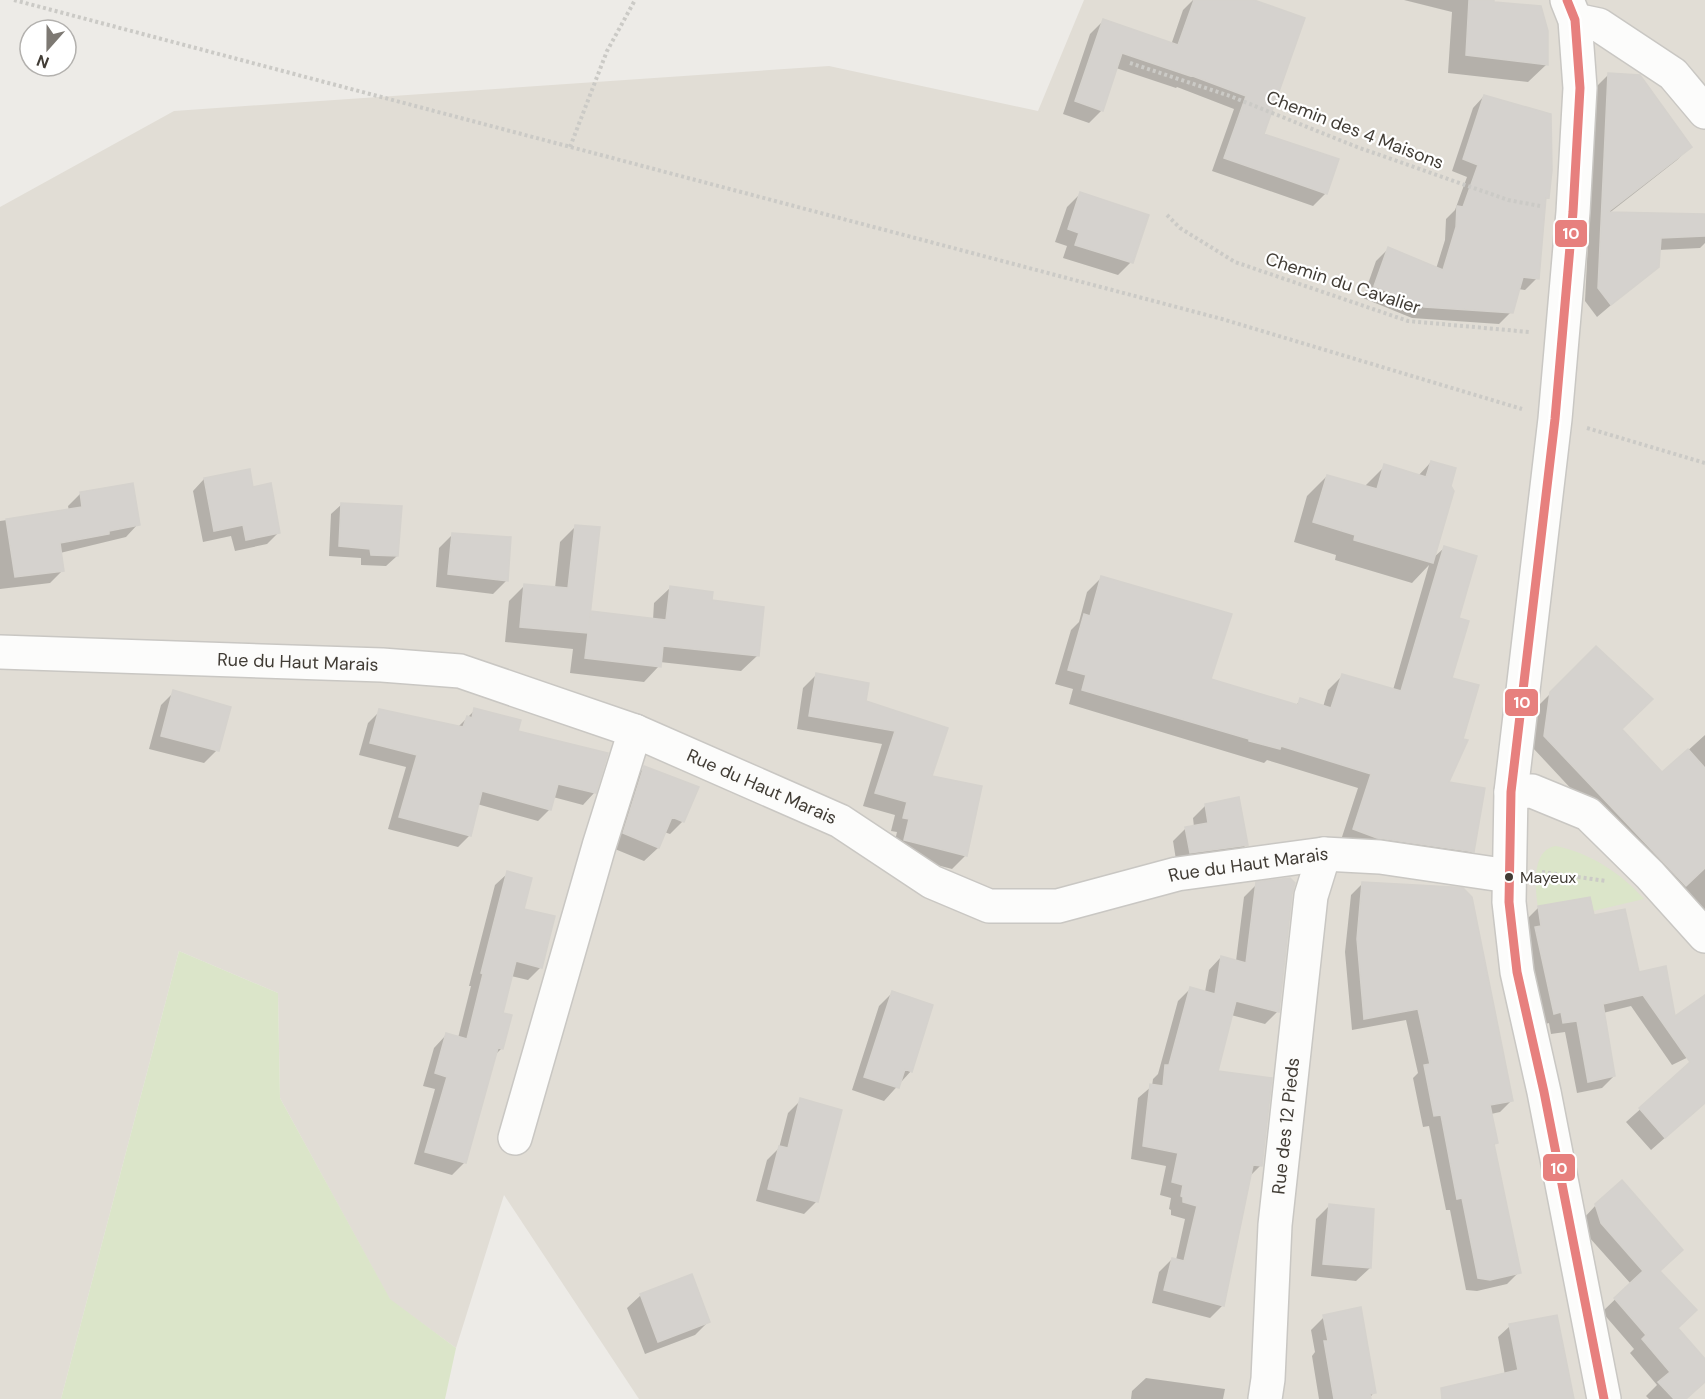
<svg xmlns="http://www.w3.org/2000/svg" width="1705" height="1399" font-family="'DM Sans',sans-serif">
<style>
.residential{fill:#e1ddd5}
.green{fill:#dbe5c9}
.shadow{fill:#0003}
.building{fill:#d5d2ce;stroke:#d5d2cd;stroke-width:1.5}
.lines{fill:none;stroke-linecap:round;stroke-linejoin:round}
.minor-casing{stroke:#c9c7c3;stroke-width:36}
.path{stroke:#cbcac6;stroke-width:4;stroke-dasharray:3 3;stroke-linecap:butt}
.minor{stroke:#fcfcfb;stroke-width:33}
.bus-1-casing{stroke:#fff;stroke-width:14}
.bus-1{stroke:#e7807e;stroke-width:9}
.bus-dot{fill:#413c35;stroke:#fff;stroke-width:2}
.labels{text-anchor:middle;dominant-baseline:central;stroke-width:4.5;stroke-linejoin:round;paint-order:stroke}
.bus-label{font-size:16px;fill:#413c35;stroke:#fff;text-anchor:start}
.street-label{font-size:18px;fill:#413c35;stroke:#fff}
.line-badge{stroke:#fff;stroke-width:2}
.badge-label{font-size:16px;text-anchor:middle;font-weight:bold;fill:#fff}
</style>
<rect width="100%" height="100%" fill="#edebe7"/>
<path class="residential" d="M1084 0H1705V1399H639L504 1195 456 1348 390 1300 280 1098 278 993 179 951 61 1399H0V207L174 111 829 66 1038 111Z"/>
<path class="green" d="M1556 846C1590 853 1621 873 1644 899L1593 911 1590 897 1538 907C1535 889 1531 849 1556 846Z
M179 951 278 993 280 1098 390 1299 456 1348 445 1399H61Z"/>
<path class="shadow" d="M1193 0H1250L1262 135 1326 193 1313 206 1212 171 1234 109 1177 87 1176 88 1116 68 1102 110 1089 123 1063 114 1090 34 1103 21 1171 45 1183 10Z
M1404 0H1493V3L1547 64 1528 82 1448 73 1452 12Z
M1609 74 1690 147 1677 160 1608 214 1705 216V243L1700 248 1658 250 1657 266 1597 317 1585 301 1596 87Z
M1484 96 1548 197 1544 201 1537 278 1525 290 1518 289 1511 312 1499 324 1412 318 1363 298 1376 261 1388 249 1436 269 1445 240 1446 219 1455 210 1467 177 1452 171 1473 108Z
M1080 194 1131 262 1118 275 1063 258 1067 246 1055 242 1067 207Z
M1431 462 1432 559 1444 548 1457 619 1450 679 1447 783 1473 851 1459 865 1340 843 1358 788 1267 760 1264 763 1069 704 1073 689 1055 684 1071 630 1079 622 1087 592 1101 578 1210 680 1295 706 1301 700 1323 707 1328 690 1342 676 1393 690 1429 565 1412 583 1335 560 1336 555 1294 542 1307 496 1327 476 1365 486 1385 466 1418 476Z
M204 479 252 489 279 532 267 544 235 551 231 536 203 542 193 491Z
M80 494 138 524 126 537 60 553 63 570 50 583 0 589V521L69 511 68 506Z
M342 504 397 556 386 566 361 565V558L329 556 331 514Z
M576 526 589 616 592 613 653 620 654 603 670 588 710 601 757 656 741 671 660 662 659 666 644 682 570 673 573 649 505 642 509 601 524 586 555 588 560 542Z
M453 534 509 539 506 581 493 594 436 587 439 548Z
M1596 648 1620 730 1662 774 1705 735V932L1533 748 1539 705Z
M816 675 864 703 946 729 930 777 965 856 952 869 892 853 897 832 891 831 895 815 863 806 882 744 797 729 803 688Z
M174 692 217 750 204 763 149 749 161 705Z
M475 710 516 732 607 754 594 793 583 805 553 797 550 809 538 821 477 804 470 835 458 847 388 829 406 767 359 755 368 723 380 711 458 727Z
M644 768 683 821 670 834 664 832 658 848 644 861 610 847 631 781Z
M1206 805 1246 845 1233 858 1177 866 1173 841 1186 828 1194 827 1193 818Z
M508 873 541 967 528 980 511 976 501 1014 502 1048 494 1056 465 1162 452 1175 414 1164 435 1089 423 1086 434 1048 446 1035 458 1038 471 986H469L495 885Z
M1363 883 1512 1100 1500 1112 1491 1114 1496 1143 1493 1146 1519 1272 1507 1284 1477 1291 1466 1290 1450 1210H1446L1429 1126 1423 1127 1413 1078 1418 1073 1406 1020 1352 1030 1345 952 1351 895Z
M1257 884 1291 894 1278 1011 1265 1024 1231 1015 1216 1072 1261 1165 1249 1177 1223 1305 1210 1318 1152 1303 1159 1272 1172 1259 1176 1260 1185 1219 1171 1215V1210L1169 1209 1171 1198 1160 1195 1166 1166 1131 1159 1138 1098 1152 1086 1153 1079 1158 1074 1178 1001 1191 988 1205 992 1209 970 1221 957 1236 961 1244 897Z
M1539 907 1593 917 1674 1018 1705 1015V1049L1672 1065 1631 1006 1603 1013 1614 1076 1602 1088 1577 1093 1565 1032 1551 1034 1549 1023 1542 1025 1524 941 1527 919Z
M892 993 911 1071 884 1101 852 1090 879 1006Z
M1701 1055 1705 1060V1103L1651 1150 1626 1122Z
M801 1100 817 1201 804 1214 756 1201 767 1160 779 1148 788 1113Z
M1596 1205 1659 1271 1677 1328 1705 1361V1381L1685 1399H1649L1646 1396 1657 1385 1630 1353 1634 1349 1602 1312 1631 1284 1588 1236 1583 1219Z
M1329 1206 1370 1268 1356 1281 1311 1276 1316 1219Z
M641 1295 708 1322 695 1335 645 1354 627 1308Z
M1324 1317 1374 1392 1369 1399H1319L1312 1356 1315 1352 1311 1330Z
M1510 1326 1572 1399H1450L1505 1375 1498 1337Z
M1146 1378 1225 1389 1223 1399H1131L1132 1391Z"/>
<path class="building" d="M1194 0H1254L1305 18 1264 134 1339 159 1327 194 1224 158 1246 96 1190 75V76L1122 53 1103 111 1075 101 1103 19 1178 45Z
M1469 0H1494V2L1541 6 1548 31V65L1466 55Z
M1608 73 1640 75 1692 147 1608 212 1705 214V236L1661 238 1659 267 1611 305 1598 288Z
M1484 95 1551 114 1552 170 1549 198 1546 197 1539 279 1523 277 1513 313 1424 307 1374 286 1388 247 1443 270 1456 227 1457 206 1463 207 1478 165 1463 159Z
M1080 192 1149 215 1133 263 1075 245 1079 233 1068 229Z
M1431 461 1456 468 1451 486 1454 491 1433 563 1354 540 1355 535 1313 522 1327 475 1377 489 1384 464 1426 477Z
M250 469 253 487 271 483 280 533 246 540 243 525 214 531 204 478Z
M133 483 140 525 109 531V534L60 543 64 571 15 577 6 519 82 507 80 492Z
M341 503 402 506 398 556 371 555 370 549 339 546Z
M575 525 600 527 589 625 591 611 666 620 670 586 713 592 712 600 764 607 759 656 663 646 661 667 585 658 588 633 520 627 524 584 568 588Z
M452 533 511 537 508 581 448 574Z
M1444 546 1477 556 1459 618 1469 621 1452 678 1479 685 1463 739 1468 740 1449 782 1485 788 1474 852 1377 838 1353 829 1371 774 1281 746 1280 749 1249 741V739L1082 690 1086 675 1068 670 1084 614 1090 616 1101 576 1232 614 1211 679 1298 705 1300 698 1331 708 1342 674 1401 691Z
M1596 646 1653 699 1622 729 1662 772 1688 749 1705 768V868L1686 886 1544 736 1550 692Z
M816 673 869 683 866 701 948 728 932 776 982 786 967 856 904 840 909 819 903 818 907 802 875 793 895 731 809 716Z
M173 690 231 707 219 751 161 736Z
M474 708 521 720 518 731 608 753 596 793 558 784 551 810 482 791 471 836 399 817 417 755 370 743 379 709 463 727 467 716 472 718Z
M644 766 699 787 684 822 672 817 659 848 623 833Z
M1239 797 1248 845 1190 853 1185 827 1208 823 1205 804Z
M507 871 532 878 524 909 555 916 542 968 516 961 503 1013 512 1015 503 1049 498 1048 466 1163 425 1152 447 1077 435 1073 446 1033 467 1039 483 974 481 973Z
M1290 878 1295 883 1292 894 1279 1012 1236 1001 1218 1071 1272 1078 1262 1166 1253 1165 1224 1306 1164 1290 1172 1258 1184 1261 1197 1206 1183 1202V1197L1181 1196 1183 1185 1172 1182 1178 1153 1143 1146 1150 1084 1163 1086 1165 1065H1169L1190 987 1215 994 1221 956 1246 963 1256 882Z
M1362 882 1453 887 1463 888 1472 897 1513 1101 1490 1105 1498 1143 1494 1144 1521 1273 1490 1280 1478 1278 1462 1198 1457 1199 1441 1115 1434 1116 1424 1065 1430 1064 1418 1009 1364 1019 1357 939Z
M1590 897 1594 915 1625 909 1639 972 1666 966 1675 1016 1705 995V1103L1665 1138 1639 1108 1690 1062 1643 995 1603 1004 1615 1076 1588 1082 1577 1021 1563 1023 1561 1012 1554 1014 1535 927 1541 926 1538 906Z
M892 991 933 1005 912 1072 905 1069 899 1088 864 1077Z
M800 1098 842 1110 818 1202 768 1189 779 1146 788 1148Z
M1622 1180 1683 1250 1660 1271 1697 1310 1678 1328 1705 1359V1382L1686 1399H1674L1658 1382 1670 1372 1642 1339 1646 1335 1614 1298 1643 1271 1601 1223 1595 1204Z
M1329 1204 1374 1209 1371 1268 1323 1264Z
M692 1274 710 1322 658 1342 640 1294Z
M1361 1307 1376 1393 1370 1394 1371 1399H1334L1324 1341H1328L1323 1315Z
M1557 1315 1574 1399H1442L1441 1388 1518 1370 1509 1324Z"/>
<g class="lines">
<g class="minor-casing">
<g id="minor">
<path d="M1567 0 1575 20 1580 88 1573 212 1555 419 1511 792 1509 902 1517 972 1544 1092 1604 1399"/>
<path d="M1575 20 1599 25 1673 74 1705 112"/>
<path id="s1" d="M0 652 382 665 460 671 635 731 840 821 932 882 989 906H1058L1177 874 1324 854 1380 857 1509 876"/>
<path d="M1511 792 1532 791 1588 814 1650 875 1705 936"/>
<path d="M515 1138 599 846 635 731"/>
<path id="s2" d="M1265 1399 1268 1379 1275 1225 1311 896 1324 854"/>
</g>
</g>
<path class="path" d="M14 0 1222 319 1522 409
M1130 63 1230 96 1357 147 1508 200 1540 206
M570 147 607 51 635 0
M1167 215 1180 228 1235 262 1408 321 1529 332
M1587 428 1705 463
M1542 872 1606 881"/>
<use href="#minor" class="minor"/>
<g class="bus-1-casing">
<path id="bus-1" d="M1567 0 1575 20 1580 88 1573 212 1555 419 1511 792 1509 902 1517 972 1544 1092 1604 1399"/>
</g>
<use href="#bus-1" class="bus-1"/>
</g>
<circle class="bus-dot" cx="1509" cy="877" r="5"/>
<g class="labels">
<g class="bus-label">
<text x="1520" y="877">Mayeux</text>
</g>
<g class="street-label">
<text transform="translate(1355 130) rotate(21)">Chemin des 4 Maisons</text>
<text transform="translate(1343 283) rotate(18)">Chemin du Cavalier</text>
<text stroke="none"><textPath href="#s1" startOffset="298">Rue du Haut Marais</textPath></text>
<text stroke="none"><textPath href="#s1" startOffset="784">Rue du Haut Marais</textPath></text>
<text stroke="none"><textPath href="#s1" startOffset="1306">Rue du Haut Marais</textPath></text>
<text stroke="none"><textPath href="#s2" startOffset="274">Rue des 12 Pieds</textPath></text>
</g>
</g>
<g class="line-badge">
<rect x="1554" y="219" width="34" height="29" rx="6" fill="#e7807e"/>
<rect x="1504" y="688" width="35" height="29" rx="6" fill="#e7807e"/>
<rect x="1542" y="1153" width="34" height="29" rx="6" fill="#e7807e"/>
</g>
<g class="badge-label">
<text x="1571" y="239">10</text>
<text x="1522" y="708">10</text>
<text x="1559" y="1174">10</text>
</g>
<g transform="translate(48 48) rotate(201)"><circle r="28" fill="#ffffff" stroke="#b3b1ae" stroke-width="1.5"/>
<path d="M0-4.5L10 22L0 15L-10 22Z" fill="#7d7973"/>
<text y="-9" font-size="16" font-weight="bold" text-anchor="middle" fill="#413c35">N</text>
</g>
</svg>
